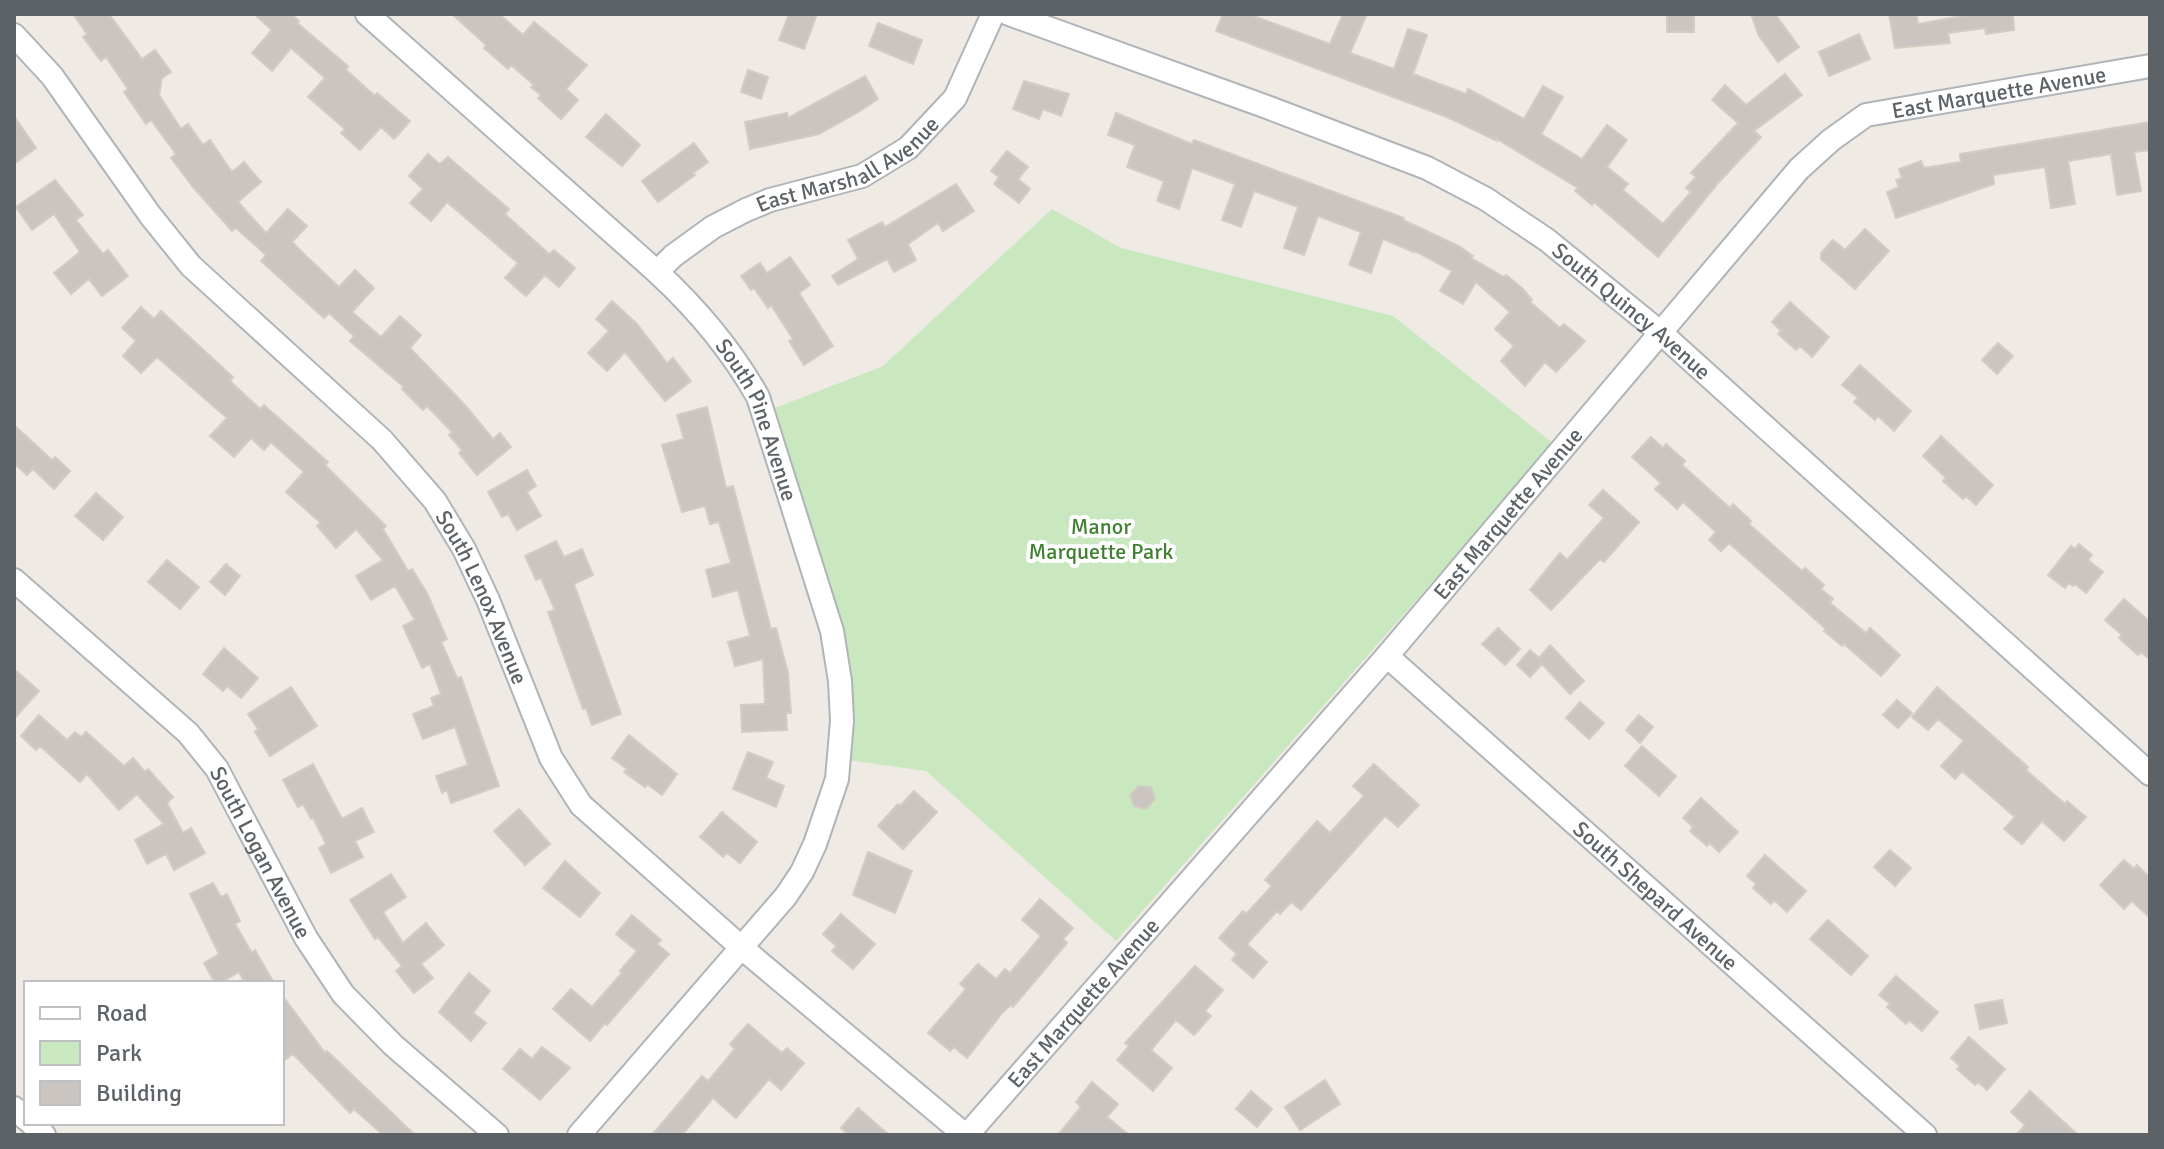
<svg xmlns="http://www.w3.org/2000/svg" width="2164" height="1149" font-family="Signika,sans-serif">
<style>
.green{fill:#c9e8c0}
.building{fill:#cac5c1;stroke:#d4cbc2;stroke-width:2}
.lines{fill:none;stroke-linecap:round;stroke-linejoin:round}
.street-casing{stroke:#b0b4b8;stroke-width:26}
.street{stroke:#fff;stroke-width:22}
.labels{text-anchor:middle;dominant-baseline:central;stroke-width:8;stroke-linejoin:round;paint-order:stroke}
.street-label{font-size:22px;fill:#5c6266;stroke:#fff}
.park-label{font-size:22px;fill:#3f8130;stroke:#fff}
</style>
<rect width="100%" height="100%" fill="#efeae4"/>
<path class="green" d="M1052 209 1121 248 1393 316 1554 444 1116 941 926 771 848 760C860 685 838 615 816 544 803 499 789 454 775 408L883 366Z"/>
<path class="building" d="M73 14H109L142 59 155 50 171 72 162 78 159 95 181 129 188 124 203 145 210 140 232 172 244 162 261 182 238 202 266 233 288 209 307 226 292 242 306 256 339 287 355 270 374 288 352 312 381 337 400 316 421 335 410 348 464 404 493 439 500 433 511 447 477 475 459 453 462 450 449 435 452 432 427 406 423 410 402 389 404 387 350 341 354 336 329 313 324 318 261 261 266 255 236 228 232 231 193 187 171 158 176 154 151 120 146 124 124 92 128 89 106 57 101 61 83 37 87 34Z
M254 14H291L299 21 297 23 348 66 346 70 375 96 377 93 410 121 394 139 381 127 360 150 341 133 345 129 308 97 325 78 291 48 272 71 252 53 272 30Z
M452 14H499L523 35 534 22 587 65 566 89 578 100 561 119 538 98 541 95 531 87 534 85 511 65 508 69 484 48 486 45Z
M789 14H817L804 49 779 40Z
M1223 14H1248L1330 44 1343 14H1367L1350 53 1394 69 1408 29 1427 35 1413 74 1466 94 1468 89 1524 119 1543 86 1563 97 1541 134 1582 159 1607 125 1627 140 1607 167 1628 184 1623 190 1663 224 1691 192 1686 188 1696 177 1691 173 1738 123 1712 100 1725 85 1746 105 1785 74 1802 95 1754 131 1761 137 1718 183 1658 257 1594 202 1592 205 1575 191 1578 188 1497 139V141L1447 117 1216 31Z
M1667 14H1694V32H1667Z
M1751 14H1775L1799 47 1778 62 1759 36Z
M1889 14H1916L1918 24 1974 14H2013L2014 30 1986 34 1985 28 1948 33 1950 43 1895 48Z
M878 23 922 40 913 64 869 46Z
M1859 34 1870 59 1829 76 1819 52Z
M748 70 768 77 761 99 741 92Z
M865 76 878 99 860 111 819 134 750 149 745 122 787 113 788 118Z
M1024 81 1069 94 1061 116 1043 109 1039 119 1013 109Z
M1116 113 1192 144 1194 140 1404 218 1403 220 1459 246 1473 256 1471 258 1504 277 1506 275 1522 288 1532 300 1530 302 1560 328 1564 324 1585 341 1556 372 1545 362 1525 386 1501 361 1514 346 1495 329 1510 312 1476 282 1463 304 1440 291 1452 271 1415 251 1414 252 1383 239 1371 273 1349 265 1361 232 1318 216 1304 255 1284 248 1298 207 1254 191 1241 227 1222 220 1235 184 1192 168 1179 209 1157 201 1164 181 1127 167 1135 145 1108 135Z
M606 114 640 145 622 166 586 137Z
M14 116 36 148 14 164Z
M2150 122V150L2134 152 2141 191 2117 195 2111 154 2068 161 2075 204 2051 208 2045 167 1993 175 1994 184 1896 218 1887 192 1899 187 1896 180 1902 178 1899 169 1921 161 1924 168 1961 162 1960 154Z
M694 143 708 162 693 173 695 175 658 202 642 181Z
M1007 151 1028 167 1018 179 1030 189 1019 203 994 184 999 177 991 171Z
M428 154 440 164 448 157 509 209 505 214 549 254 554 250 575 268 559 287 545 275 526 296 505 278 518 263 447 202 431 221 410 203 423 189 409 176Z
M55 180 83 215 76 220 103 254 108 250 128 276 102 296 89 279 71 294 54 273 80 252 54 214 32 230 16 207Z
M956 184 974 211 943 231 938 223 908 244 916 260 894 272 887 259 838 285 832 276 858 259 848 240 882 222 885 227Z
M1865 229 1889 251 1855 289 1821 259V253L1833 240 1845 250Z
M790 257 810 285 799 293 833 346 804 365 789 341 793 339 771 305 768 308 754 288 751 290 741 276 760 263 767 273Z
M612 301 637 324 667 363 673 358 691 381 665 401 625 352 607 371 588 353 609 331 596 319Z
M1790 302 1829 337 1812 357 1800 346 1796 350 1778 334 1781 331 1772 322Z
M141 307 154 319 161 311 233 377 230 381 260 409 264 405 328 462 325 465 386 526 383 529 408 571 412 569 427 593 447 639 441 642 457 678 461 677 499 786 451 803 447 790 442 793 436 776 468 765 455 727 423 739 413 714 434 706 431 698 441 694 430 664 422 668 403 626 415 620 395 586 371 600 356 576 383 560 356 529 336 548 317 526 321 523 286 492 304 472 271 442 264 450 251 438 234 457 210 436 227 418 157 357 141 373 123 356 136 341 122 328Z
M1998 343 2013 356 1997 374 1982 360Z
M1860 365 1911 411 1894 431 1878 416 1875 420 1854 402 1858 398 1842 385Z
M707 407 726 488 733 486 771 629 776 628 788 673 791 713H786L787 730 742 732 741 705 765 704 763 659 735 666 728 642 750 636 738 590 713 597 706 570 731 563 719 522 710 524 705 506 682 512 662 445 684 439 677 415Z
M14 425 52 460 55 457 70 471 54 489 33 469 27 475 14 463Z
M1941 436 1993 485 1976 505 1966 496 1963 499 1943 481 1946 478 1923 456Z
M1651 437 1663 448 1666 444 1685 461 1682 465 1730 508 1733 504 1751 521 1749 524 1802 571 1805 568 1824 585 1821 589 1833 599 1830 603 1866 633 1870 628 1900 655 1881 676 1844 644 1842 646 1824 631 1826 629 1729 543 1721 551 1709 540 1716 532 1683 502 1677 509 1655 489 1661 483 1632 457Z
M527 470 536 486 527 492 541 516 517 530 508 514 502 517 488 492Z
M1603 490 1639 522 1604 562 1600 559 1551 610 1530 590 1560 553 1567 560 1604 518 1589 505Z
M96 493 123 517 103 540 75 516Z
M556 541 564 557 582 549 593 575 574 584 621 714 592 725 586 708 583 709 548 612 555 610 541 578 536 580 525 556Z
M2079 544 2092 555 2088 560 2103 572 2086 593 2075 584 2073 586 2069 583 2065 588 2048 575 2071 546 2075 549Z
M167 560 199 587 180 609 148 582Z
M226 564 240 576 225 595 210 582Z
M2124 599 2150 622V660L2141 652 2138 655 2119 638 2122 635 2105 620Z
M1498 628 1520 649 1505 665 1482 644Z
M1550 645 1584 681 1570 694 1542 664 1530 677 1517 665 1530 650 1539 658Z
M224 648 258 678 241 698 227 686 223 691 203 674Z
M14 669 39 691 14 719Z
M291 687 317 726 270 756 255 732 258 729 248 714Z
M1937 687 2028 767 2026 770 2065 804 2067 801 2086 817 2064 841 2042 821 2022 844 2004 829 2015 817 1962 771 1955 779 1941 766 1964 741 1938 719 1928 730 1912 717Z
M1897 700 1912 713 1898 728 1883 715Z
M1580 702 1604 723 1589 739 1566 718Z
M39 715 67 740 75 732 81 737 86 732 124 766 133 758 145 772 148 769 173 797 167 803 183 833 191 828 205 853 174 870 166 854 147 864 135 840 164 824 137 794 119 810 87 774 80 782 40 746 36 750 21 736Z
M1639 715 1653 727 1640 743 1626 730Z
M629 735 677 774 662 795 647 784 645 787 624 772 627 769 612 758Z
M1642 746 1676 776 1659 796 1625 766Z
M748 752 773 762 766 778 784 786 776 807 733 789Z
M313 764 342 819 362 808 374 832 355 841 363 857 331 873 319 848 326 844 313 818 311 819 303 804 298 807 283 780Z
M1374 764 1419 805 1398 827 1385 816 1301 910 1291 902 1280 914 1277 911 1247 944 1267 962 1253 978 1232 960 1237 954 1219 938 1243 911 1246 914 1272 886 1265 880 1317 821 1330 833 1364 796 1353 786Z
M1139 786 1151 787 1155 799 1146 809 1134 806 1130 795Z
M914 791 937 812 903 849 878 826 898 804 900 806Z
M1701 798 1738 832 1719 852 1710 843 1707 846 1690 831 1693 827 1683 818Z
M519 809 550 844 525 865 494 831Z
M722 812 757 842 740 863 727 853 723 857 700 837Z
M1890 850 1911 868 1895 886 1874 867Z
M868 852 912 871 895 913 853 895Z
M1765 855 1806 891 1787 912 1774 900 1771 904 1753 888 1756 884 1747 876Z
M2124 860 2134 869 2137 865 2150 878V918L2132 901 2124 909 2100 885Z
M565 861 600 893 580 917 543 888Z
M391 874 406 897 383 912 403 943 426 923 444 945 421 964 433 978 414 993 396 971 402 966 378 937 375 939 350 900Z
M213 883 221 897 227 894 240 921 235 924 252 953 255 950 274 983H245L239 972 220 983H215L204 963 219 954 190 894Z
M1040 899 1073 928 1063 939 1067 943 1013 1007 1011 1005 1002 1013 967 1058 954 1047 950 1051 928 1033 966 989 960 984 978 964 996 979 1005 969 1010 973 1041 936 1022 920Z
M841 914 875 944 853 969 832 951 836 946 823 934Z
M632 915 661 940 657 944 669 954 607 1025 605 1023 590 1041 553 1009 571 989 592 1007 622 973 620 971 637 951 616 934Z
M1828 920 1868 956 1851 975 1810 939Z
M1195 966 1223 990 1205 1011 1211 1016 1194 1035 1176 1020 1151 1050 1172 1068 1153 1091 1117 1060 1129 1046 1125 1043Z
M469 973 490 991 473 1013 486 1023 471 1041 439 1012Z
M1896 976 1938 1012 1922 1031 1909 1020 1906 1024 1887 1007 1890 1004 1879 995Z
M282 995 325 1053 327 1051 415 1135H383L354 1109 350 1113 293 1054 282 1062Z
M2002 1000 2007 1023 1980 1029 1975 1005Z
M748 1024 782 1053 787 1048 804 1063 781 1090 769 1079 736 1118 713 1098 682 1135H652L702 1076 708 1081 735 1049 730 1044Z
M1969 1037 2005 1069 1987 1090 1978 1082 1975 1085 1957 1069 1960 1066 1951 1058Z
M542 1047 570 1068 540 1100 503 1069 520 1049 532 1059Z
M1325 1080 1340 1104 1300 1130 1285 1107Z
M1092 1082 1118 1104 1107 1117 1129 1135H1058L1081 1107 1076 1102Z
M1251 1091 1272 1109 1257 1127 1236 1109Z
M2030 1091 2078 1135H2016L2025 1125 2011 1112Z
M858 1108 889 1135H849L841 1128Z"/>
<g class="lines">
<g class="street-casing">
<g id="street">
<path id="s1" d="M367 14 657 272C698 310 731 349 758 397L832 631 840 681 842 721 837 779 815 844 802 872 786 896 579 1135"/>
<path id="s2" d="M1009 14 1267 107 1427 168 1486 199 1547 240 1661 333 2150 774"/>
<path id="s3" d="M14 35 52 76 150 215 191 266 382 440 435 501 464 549 488 600 551 758 581 805 742 948 965 1135"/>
<path id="s4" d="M657 272 673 256 713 227 746 210 770 200 862 176 908 148 955 98 993 14"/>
<path id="s5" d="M14 580 188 733 217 769 306 938 343 994 393 1045 497 1135"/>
<path id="s6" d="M1387 656 1925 1135"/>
<path d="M14 1108 26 1119"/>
<path d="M31 1123 44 1135"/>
<path id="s7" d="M967 1135 1387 656 1799 169 1831 140 1866 115 2150 66"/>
</g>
</g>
<use href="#street" class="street"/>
</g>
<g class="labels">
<g class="street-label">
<text stroke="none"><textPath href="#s7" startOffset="1496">East Marquette Avenue</textPath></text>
<text stroke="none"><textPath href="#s4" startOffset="222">East Marshall Avenue</textPath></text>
<text stroke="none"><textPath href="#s2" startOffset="696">South Quincy Avenue</textPath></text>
<text stroke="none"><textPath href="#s1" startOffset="570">South Pine Avenue</textPath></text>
<text stroke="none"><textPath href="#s7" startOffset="824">East Marquette Avenue</textPath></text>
<text stroke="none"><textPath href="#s3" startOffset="738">South Lenox Avenue</textPath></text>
<text stroke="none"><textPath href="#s5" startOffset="372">South Logan Avenue</textPath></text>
<text stroke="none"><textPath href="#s6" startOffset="360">South Shepard Avenue</textPath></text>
<text stroke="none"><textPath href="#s7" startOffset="176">East Marquette Avenue</textPath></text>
</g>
<g class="park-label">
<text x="1101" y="526">Manor<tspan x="1101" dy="25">Marquette Park</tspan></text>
</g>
</g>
<rect width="2164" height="1149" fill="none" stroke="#5c6266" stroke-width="32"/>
<rect x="24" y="981" width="260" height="144" fill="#ffffff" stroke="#bec0c2" stroke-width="2"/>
<rect x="40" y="1007" width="40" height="12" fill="#ffffff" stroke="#bec0c2" stroke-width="2"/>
<text x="96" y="1021" font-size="24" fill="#5c6266">Road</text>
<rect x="40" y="1041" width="40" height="24" fill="#c9e8c0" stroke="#bec0c2" stroke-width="2"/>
<text x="96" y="1061" font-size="24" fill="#5c6266">Park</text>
<rect x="40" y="1081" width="40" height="24" fill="#cac5c1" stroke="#bec0c2" stroke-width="2"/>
<text x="96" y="1101" font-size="24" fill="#5c6266">Building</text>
</svg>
